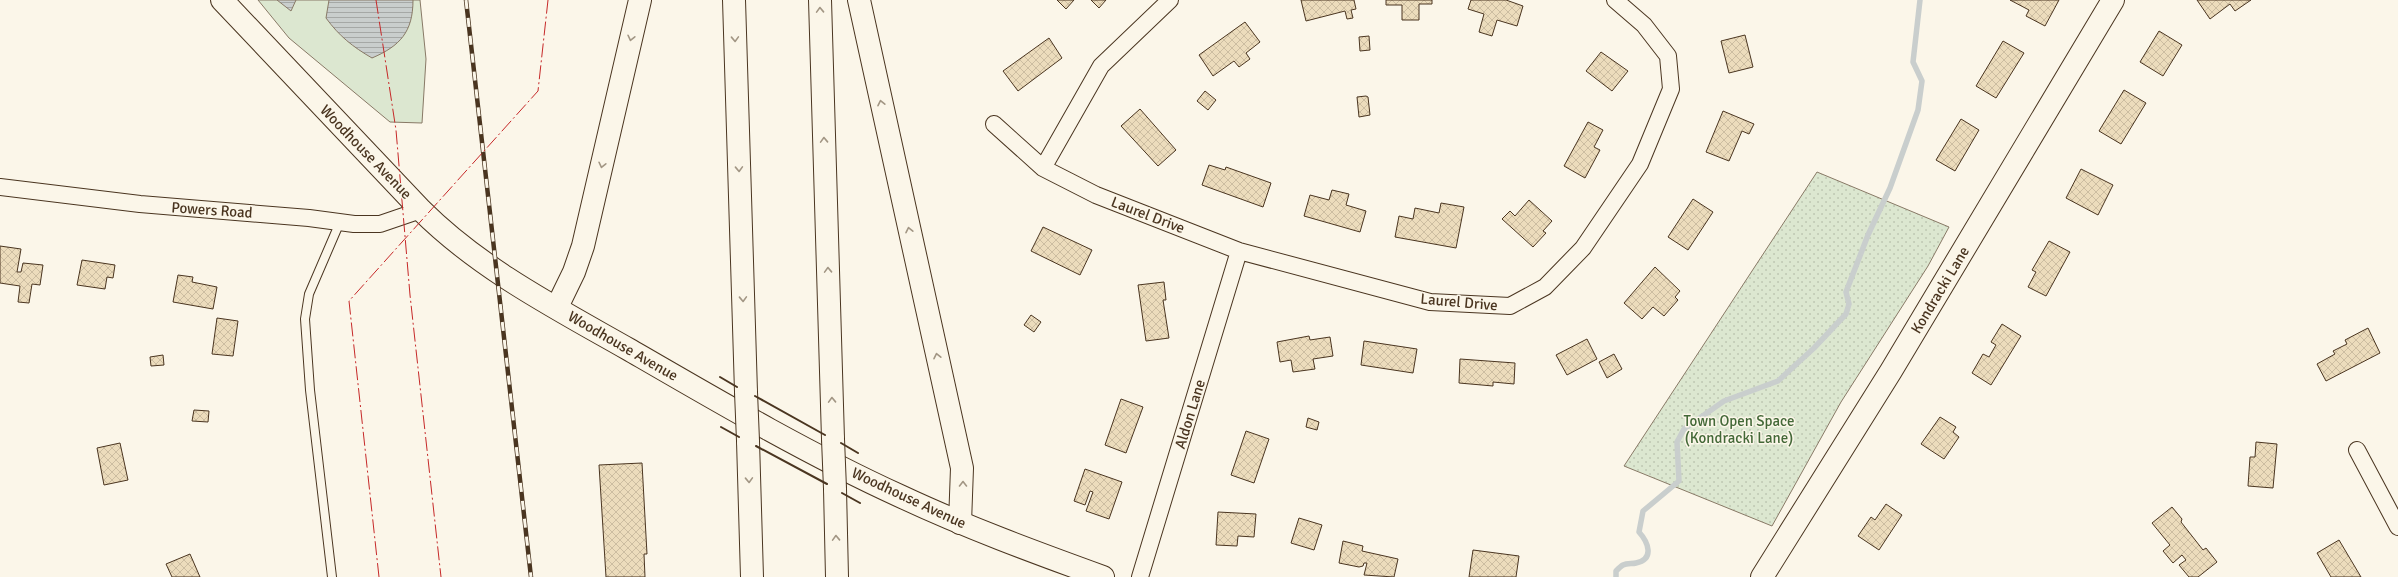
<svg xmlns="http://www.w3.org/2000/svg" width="2398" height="577" font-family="Signika,sans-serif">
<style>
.grass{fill:#dce7d0;stroke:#887966}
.park{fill:url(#park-dots);stroke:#887966}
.water{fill:url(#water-rules);stroke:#887966}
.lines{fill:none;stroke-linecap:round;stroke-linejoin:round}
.stream{stroke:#c9cecd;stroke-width:5.5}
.building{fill:url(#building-cross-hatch);stroke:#4a3520}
.lane-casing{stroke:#4a3520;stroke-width:10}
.street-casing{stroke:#4a3520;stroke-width:18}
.secondary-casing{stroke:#4a3520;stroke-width:24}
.highway-casing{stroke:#4a3520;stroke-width:24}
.lane{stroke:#fbf6e9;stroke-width:8}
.street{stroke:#fbf6e9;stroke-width:16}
.secondary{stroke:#fbf6e9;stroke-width:22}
.highway{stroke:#fbf6e9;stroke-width:22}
.rail-casing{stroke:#4a3520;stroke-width:4.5}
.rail{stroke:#fbf6e9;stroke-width:3;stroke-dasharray:9;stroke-linecap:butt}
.highway-bridge-casing{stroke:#4a3520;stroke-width:24;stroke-linecap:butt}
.highway-bridge{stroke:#fbf6e9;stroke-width:22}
.wall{stroke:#4a3520;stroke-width:2}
.power{stroke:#c62828;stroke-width:1;stroke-dasharray:14 3 2 3;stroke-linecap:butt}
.oneway{stroke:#a29684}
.labels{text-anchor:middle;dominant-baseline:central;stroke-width:3;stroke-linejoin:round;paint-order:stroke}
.street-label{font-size:15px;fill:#4a3520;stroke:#fbf6e9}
.park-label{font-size:15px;fill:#436837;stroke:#fbf6e9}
</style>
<defs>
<pattern id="park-dots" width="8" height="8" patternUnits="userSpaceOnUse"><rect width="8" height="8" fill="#dce7d0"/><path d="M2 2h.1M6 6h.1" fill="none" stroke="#bec7b2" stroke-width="1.8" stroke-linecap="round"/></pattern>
<pattern id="water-rules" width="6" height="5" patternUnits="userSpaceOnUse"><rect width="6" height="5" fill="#c9cecd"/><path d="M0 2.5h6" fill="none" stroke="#a5a8a6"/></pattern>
<pattern id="building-cross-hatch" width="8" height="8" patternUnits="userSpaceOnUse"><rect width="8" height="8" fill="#ecdcbc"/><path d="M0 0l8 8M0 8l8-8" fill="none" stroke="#ccbda1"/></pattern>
</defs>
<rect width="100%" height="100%" fill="#fbf6e9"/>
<path class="grass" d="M258 0H420L426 59 422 123 390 122 289 38Z"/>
<path class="park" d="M1817 172 1949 227 1928 266 1841 402 1772 526 1624 466Z"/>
<path class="water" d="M277 0H296L291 11Z
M329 0H413C413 32 400 46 372 58 353 47 339 36 326 18Z"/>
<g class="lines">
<path class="stream" d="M1616 577V571C1618 569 1621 566 1623 565 1627 563 1632 564 1636 563 1655 559 1648 542 1639 532L1643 511 1679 481 1677 442 1684 429 1724 401 1778 381 1814 348 1846 314 1849 304 1846 292 1868 235 1890 188 1918 110 1922 81 1913 62 1920 0"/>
</g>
<path class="building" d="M1057 0H1074L1066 9Z
M1091 0H1106L1099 8Z
M1301 0H1354L1356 9 1351 10 1353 18 1347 19 1345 11 1306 21Z
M1386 0H1432V4H1419V20H1402V5H1386Z
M1471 0H1506L1523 6 1517 26 1497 20 1492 36 1479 32 1484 14 1468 9Z
M2010 0H2059L2045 26 2026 16 2029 10Z
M2197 0H2251L2235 11 2230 4 2210 19Z
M1245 22 1260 42 1246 53 1250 59 1239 67 1234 61 1213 76 1199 55Z
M2159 31 2182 45 2163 76 2140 62Z
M1745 35 1753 67 1729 73 1721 41Z
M1369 36 1370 50 1360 51 1359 37Z
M1049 38 1062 58 1018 91 1003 71Z
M2003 41 2024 53 1996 98 1976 86Z
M1601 52 1628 71 1612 91 1586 71Z
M2124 90 2146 103 2121 144 2099 131Z
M1205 91 1216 100 1208 110 1197 101Z
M1366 96 1368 97 1370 115 1359 117 1357 97Z
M1140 109 1176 150 1158 166 1121 126Z
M1723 111 1754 124 1749 134 1742 131 1729 161 1706 152Z
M1961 119 1979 130 1955 171 1936 160Z
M1588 122 1603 130 1594 147 1600 150 1585 178 1564 166Z
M1209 165 1225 170 1226 167 1271 183 1263 207 1202 185Z
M2081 169 2113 185 2098 215 2066 198Z
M1332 190 1349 194 1346 205 1366 211 1360 232 1304 216 1310 195 1329 200Z
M1693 199 1713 212 1688 250 1668 237Z
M1529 200 1552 221 1543 231 1546 233 1533 247 1502 219 1510 211 1515 216Z
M1441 203 1464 207 1456 248 1395 237 1399 216 1413 219 1415 208 1439 213Z
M1043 227 1092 250 1080 275 1031 251Z
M2049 241 2070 252 2046 296 2028 287 2036 272 2032 270Z
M0 246 21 249 17 272H21L23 263 43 265 40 285 32 284 29 303 18 302 20 286 0 283Z
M82 260 115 265 113 278 107 277 105 289 77 285Z
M1655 267 1680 291 1675 297 1678 300 1664 316 1653 307 1642 319 1624 303Z
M178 275 193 277 192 282 217 287 213 309 173 302Z
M1164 282 1166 300H1163L1169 338 1146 341 1138 285Z
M1031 315 1041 322 1034 332 1024 325Z
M217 318 238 321 233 356 212 354Z
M2002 324 2021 336 1991 385 1972 373 1983 354 1989 357 1996 345 1991 342Z
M2368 328 2380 353 2326 381 2317 364 2335 354 2333 351 2347 344 2345 340Z
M1309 336 1310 340 1330 337 1333 356 1313 359 1315 369 1293 372 1291 360 1280 362 1277 342Z
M1587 339 1597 359 1567 375 1556 355Z
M1364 341 1417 349 1413 373 1361 365Z
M1614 354 1622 369 1607 378 1599 362Z
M163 355 164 365 151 366 150 357Z
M1460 359 1515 363 1514 384 1493 382V386L1459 383Z
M1121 399 1143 407 1126 453 1105 445Z
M194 410 209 411 208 422 192 421Z
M1940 417 1956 427 1953 432 1959 437 1944 459 1921 444Z
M1308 418 1319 422 1317 430 1306 427Z
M1246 431 1269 439 1254 483 1231 475Z
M2256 442 2277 444 2273 488 2248 486 2250 457H2255Z
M120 443 128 480 104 485 97 448Z
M642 463 647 554H644L645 577H606L599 465Z
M1085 469 1122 482 1109 519 1086 511 1093 492 1090 491 1085 505 1074 501Z
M1886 504 1902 515 1879 550 1858 536 1871 517 1875 520Z
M2172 507 2182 519 2181 522 2203 550 2206 548 2217 562 2198 577H2189L2179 565 2186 560 2182 555 2173 563 2163 551 2170 545 2152 523Z
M1218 512 1256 514 1254 537 1238 536 1237 546 1216 545Z
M1299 518 1322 525 1314 550 1291 543Z
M2339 540 2361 577H2331L2317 553Z
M1343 541 1363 546 1362 551 1398 559 1394 577 1364 575 1367 563H1364L1363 566 1359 567 1339 563Z
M1473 550 1519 556 1516 577H1469Z
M190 554 200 577H172L166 564Z"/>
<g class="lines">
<g class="lane-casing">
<path id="lane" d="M332 577 310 390 305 319 309 294 340 222"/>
</g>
<g class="street-casing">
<path id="street" d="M994 124 1043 168 1096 195 1239 251 1430 302 1510 306 1545 287 1583 248 1640 164 1671 89 1668 56 1644 25 1615 0
M1043 168 1101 66 1170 0
M0 187 140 204 309 218 354 224H380L421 210
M2357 450 2398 527
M1140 577 1239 251"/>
</g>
<g class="secondary-casing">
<path id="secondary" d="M222 0 421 210C480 269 556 308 628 349 716 400 808 454 900 496 966 527 1034 552 1103 577
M1762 577 1891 371 2113 0"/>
</g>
<g class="highway-casing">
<path id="highway" d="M734 0 746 392
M820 0 833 439
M859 0 962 468 960 523
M557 307 574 272 583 246 640 0
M748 441 752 577
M835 489 837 577"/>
</g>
<use href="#lane" class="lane"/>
<use href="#street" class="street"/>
<use href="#secondary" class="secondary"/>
<use href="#highway" class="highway"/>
<g class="rail-casing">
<path id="rail" d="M466 0 531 577"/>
</g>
<use href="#rail" class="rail"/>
<g class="highway-bridge-casing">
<path id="highway-bridge" d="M746 392 748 441
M833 439 835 489"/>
</g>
<use href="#highway-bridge" class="highway-bridge"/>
<path class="wall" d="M720 377 737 387
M755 396 825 435
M721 427 739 437
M841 443 858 453
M756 446 827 484
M842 493 860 503"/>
<path class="power" d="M376 0 396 130 410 295 441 577
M379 577 349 301 538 91 548 0"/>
</g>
<defs><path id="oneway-chevron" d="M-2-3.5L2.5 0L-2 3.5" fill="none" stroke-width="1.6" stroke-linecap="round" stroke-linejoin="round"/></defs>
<g class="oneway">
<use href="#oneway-chevron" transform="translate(820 10) rotate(-92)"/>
<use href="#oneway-chevron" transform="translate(631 38) rotate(103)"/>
<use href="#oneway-chevron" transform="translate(735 39) rotate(88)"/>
<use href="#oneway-chevron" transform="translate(881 103) rotate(-102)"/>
<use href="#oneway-chevron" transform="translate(824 140) rotate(-92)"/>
<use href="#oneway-chevron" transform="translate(602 165) rotate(103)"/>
<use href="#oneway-chevron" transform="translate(739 169) rotate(88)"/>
<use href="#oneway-chevron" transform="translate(909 230) rotate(-102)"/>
<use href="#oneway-chevron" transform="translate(828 270) rotate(-92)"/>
<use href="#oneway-chevron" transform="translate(743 299) rotate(88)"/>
<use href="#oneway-chevron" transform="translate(937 356) rotate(-102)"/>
<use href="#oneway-chevron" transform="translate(832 400) rotate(-92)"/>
<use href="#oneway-chevron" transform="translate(749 480) rotate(88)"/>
<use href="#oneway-chevron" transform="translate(963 484) rotate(-90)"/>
<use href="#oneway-chevron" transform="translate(836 538) rotate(-92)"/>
</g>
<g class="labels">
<g class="street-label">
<text transform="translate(366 152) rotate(46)">Woodhouse Avenue</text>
<text transform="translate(212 210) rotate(4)">Powers Road</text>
<text transform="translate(1148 215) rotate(21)">Laurel Drive</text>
<text transform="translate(1940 290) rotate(-59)">Kondracki Lane</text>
<text transform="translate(1459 302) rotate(5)">Laurel Drive</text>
<text transform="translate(623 346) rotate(30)">Woodhouse Avenue</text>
<text transform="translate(1190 414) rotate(-73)">Aldon Lane</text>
<text transform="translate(909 498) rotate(25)">Woodhouse Avenue</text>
</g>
<g class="park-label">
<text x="1739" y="421">Town Open Space<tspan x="1739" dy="17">(Kondracki Lane)</tspan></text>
</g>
</g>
</svg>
